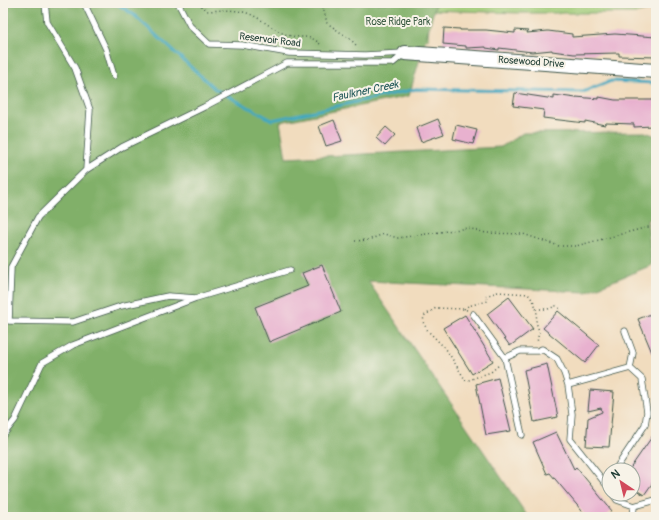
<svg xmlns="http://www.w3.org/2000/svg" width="659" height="520" font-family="Pangolin,sans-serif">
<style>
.green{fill:#a2cc79;stroke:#608456}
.forest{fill:#81b069;stroke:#50764e}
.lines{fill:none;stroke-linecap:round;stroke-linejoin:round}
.stream{stroke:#41a8c1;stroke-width:3}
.building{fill:#e8b1cf}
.service-casing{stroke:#3e5549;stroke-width:7}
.tertiary-casing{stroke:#3e5549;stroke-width:16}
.path{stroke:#3e5549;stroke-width:1.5;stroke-dasharray:1 3;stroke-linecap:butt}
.service{stroke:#fff;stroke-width:5.5}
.tertiary{stroke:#fff;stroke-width:14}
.labels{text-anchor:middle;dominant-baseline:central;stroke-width:4;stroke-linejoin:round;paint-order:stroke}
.park-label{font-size:10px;fill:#395a42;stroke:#f7f3e8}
.street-label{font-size:10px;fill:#1f3d34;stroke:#f7f3e8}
.water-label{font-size:11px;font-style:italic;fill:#295d5e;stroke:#f7f3e8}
</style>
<rect width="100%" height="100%" fill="#f7f3e8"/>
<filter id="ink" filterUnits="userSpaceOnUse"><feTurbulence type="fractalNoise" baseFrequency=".025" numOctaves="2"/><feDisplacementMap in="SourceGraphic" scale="8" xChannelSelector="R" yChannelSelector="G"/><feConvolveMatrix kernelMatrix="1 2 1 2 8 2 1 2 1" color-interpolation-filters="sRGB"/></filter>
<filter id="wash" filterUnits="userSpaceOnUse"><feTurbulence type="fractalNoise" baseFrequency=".012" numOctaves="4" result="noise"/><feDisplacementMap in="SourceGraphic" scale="16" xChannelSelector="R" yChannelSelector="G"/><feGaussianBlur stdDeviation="0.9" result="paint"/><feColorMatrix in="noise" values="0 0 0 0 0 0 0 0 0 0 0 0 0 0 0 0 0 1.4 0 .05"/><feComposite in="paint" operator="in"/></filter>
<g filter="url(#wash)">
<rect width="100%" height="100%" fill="#f1dcbe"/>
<path class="green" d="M363 3H656V9L638 13H519L430 10 428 40Z"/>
<path class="forest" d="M3 3H436L409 96 280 122 286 158 501 147 523 133 645 132 656 136V217L647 220 652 265 586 292 368 281 528 517H3Z"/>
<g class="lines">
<path class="stream" d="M116 3 134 15 215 89 272 120 416 89 583 92 611 81 656 83"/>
</g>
<g id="blocks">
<path class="building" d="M444 28 460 29V30H486L515 33V30L528 31 527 33 548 31 572 34V37L615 34 656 37V57L619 56V53L574 54 552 51V50L532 52 499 48V50L486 48V47L466 48V46L443 44Z
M515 93 554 99V95L576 98V97L599 99V97L615 100H656V125H652V126L634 127V124L606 123 605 125 585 121V123L543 118 544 110 513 106Z
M438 119 444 134 421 142 416 128Z
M334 120 342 141 326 146 319 126Z
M456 125 477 130 473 144 453 139Z
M386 127 395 135 385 146 376 138Z
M322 265 341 312 269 342 255 307 308 286 302 273Z
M509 297 533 329 510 346 487 314Z
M558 311 599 345 585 363 543 328Z
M656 312V362L638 319Z
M465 315 493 361 472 374 443 328Z
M547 364 558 417 534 422 524 370Z
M498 378 511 431 486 435 476 384Z
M590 390 614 392 609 447 586 446 588 418 602 412 601 408 588 411Z
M656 431V478L644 495 633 488V470H629Z
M556 432 574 469 576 467 612 511 605 517H587L550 473 547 474 533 442Z"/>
</g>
</g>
<g filter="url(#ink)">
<use href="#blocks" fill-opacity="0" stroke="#3e5549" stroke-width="1"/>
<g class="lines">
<g class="service-casing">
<path id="service" d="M45 3 47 22 75 68 90 110 86 170
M84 3 106 49 114 76
M178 3 190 26 209 44 242 45 289 53 365 55 405 53
M196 298 290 270
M473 314 505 358 522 435
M625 331 633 353 630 368
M505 358 520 351H538L542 349 557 359 564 373 568 385 572 414 570 439 609 488
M568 385 630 368 642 379 647 412 645 425 615 470
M3 435 15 420 42 363 73 345 196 298 168 296 121 306 73 322 9 321 11 267 38 217 86 170 122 147 204 107 287 63H393L405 53
M613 494 617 500 634 506 633 517
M634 506 656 500"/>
</g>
<g class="tertiary-casing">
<path id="tertiary" d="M405 53 656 71"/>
</g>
<path class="path" d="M198 3 208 11C223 10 236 9 250 14 264 20 274 31 288 35 304 40 308 32 322 46
M322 3 327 23 350 39 358 47
M348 3 350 5 359 3
M355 241 368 240 384 234 398 238 468 228 486 233 523 234 559 246H576L656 225
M464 309 468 306 488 301 485 296 498 292 528 294 534 302 537 311 536 322 539 331 537 343
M536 309H548L556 306 560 309
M467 310 464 309 436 308 424 316 423 322 428 331 446 349 466 381 491 372 499 365"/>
<use href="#service" class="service"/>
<use href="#tertiary" class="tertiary"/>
</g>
</g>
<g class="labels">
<g class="park-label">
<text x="398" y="22">Rose Ridge Park</text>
</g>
<g class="street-label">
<text transform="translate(270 40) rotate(7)">Reservoir Road</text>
<text transform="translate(531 62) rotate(4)">Rosewood Drive</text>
</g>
<g class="water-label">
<text transform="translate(365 91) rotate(-12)">Faulkner Creek</text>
</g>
</g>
<rect width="659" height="520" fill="none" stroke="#f7f3e8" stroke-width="16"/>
<g transform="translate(621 482) rotate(325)"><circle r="19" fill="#f7f3e8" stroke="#a1aaa0"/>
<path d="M0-3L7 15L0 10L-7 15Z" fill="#d1495b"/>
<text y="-6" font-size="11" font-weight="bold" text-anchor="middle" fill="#1f3d34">N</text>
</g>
</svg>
